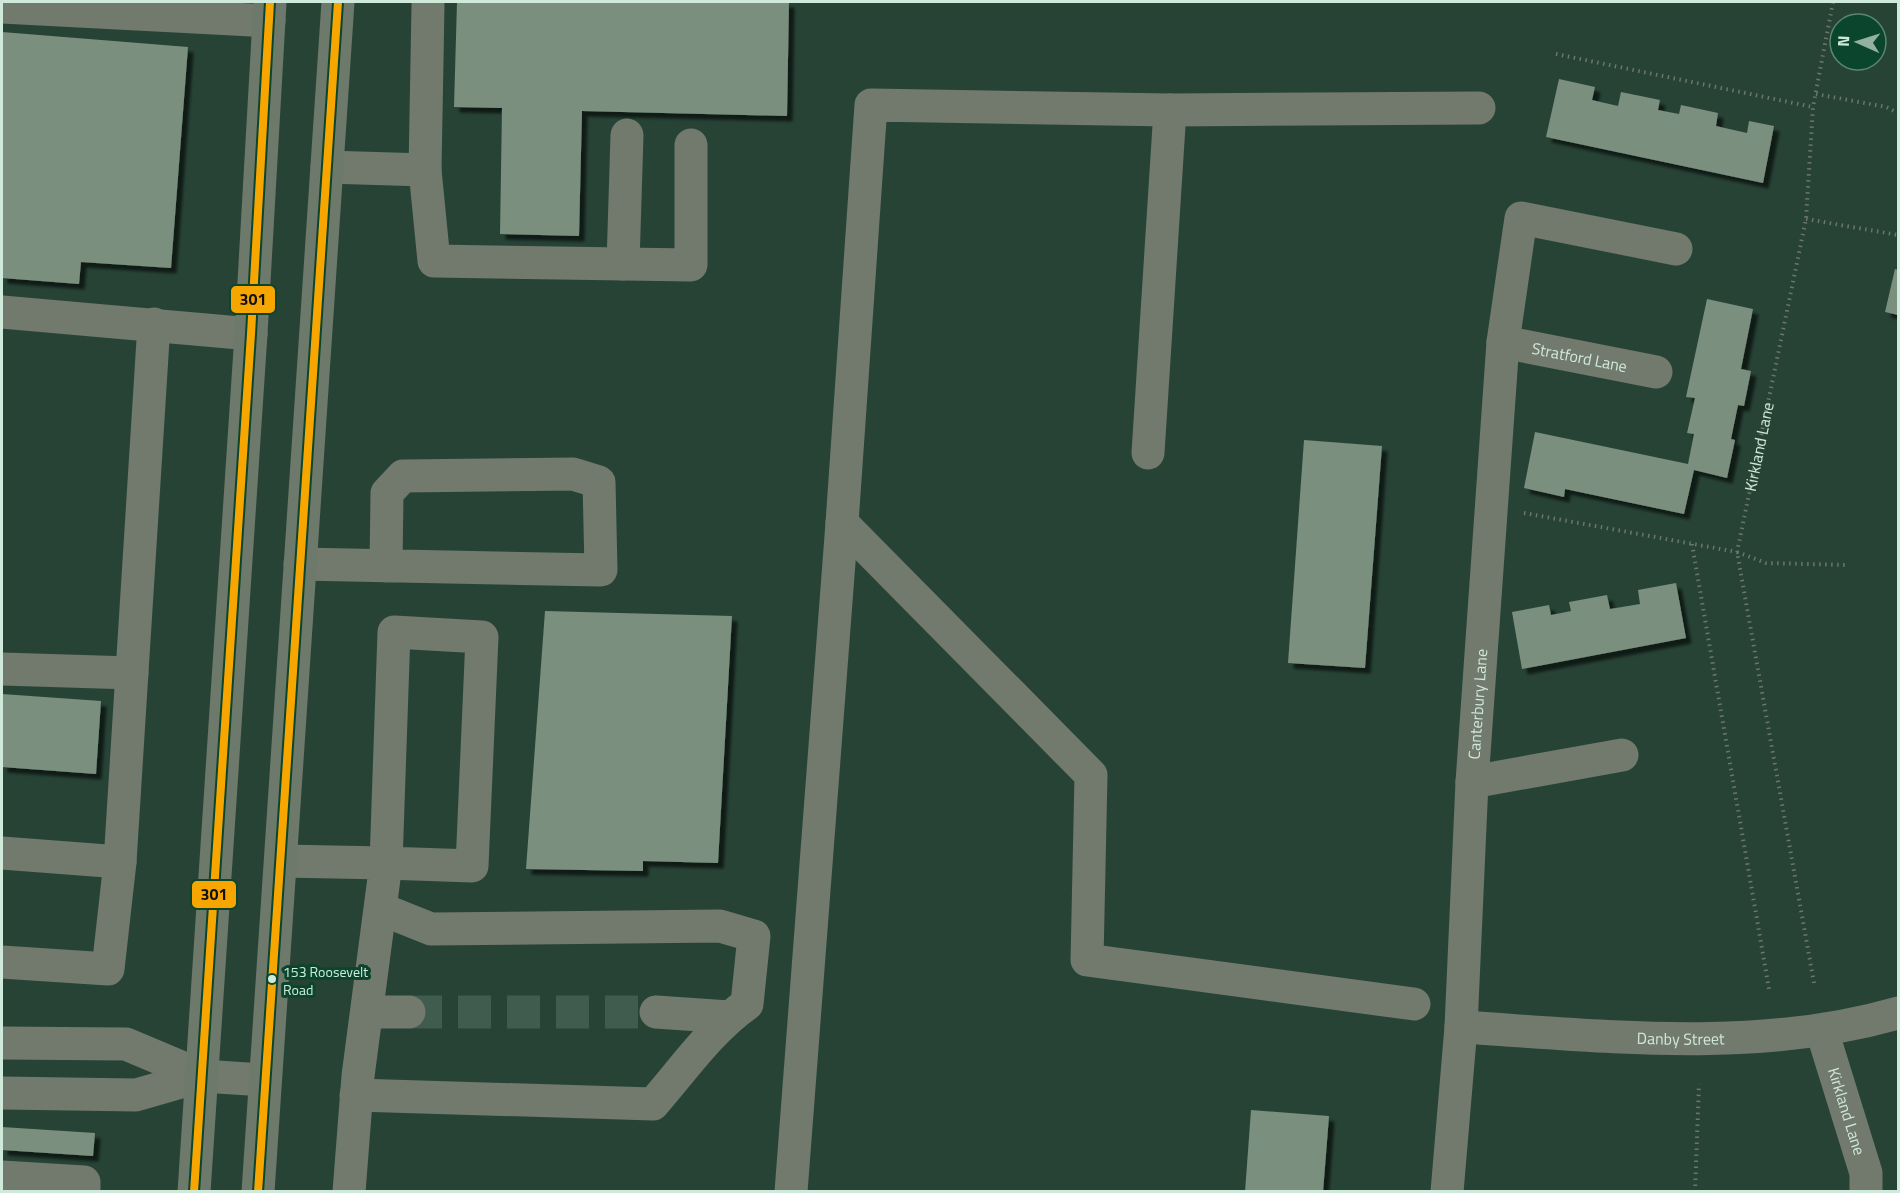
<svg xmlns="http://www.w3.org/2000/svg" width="1900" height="1193" font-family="'Titillium Web',sans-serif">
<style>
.building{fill:#7a8f7e;filter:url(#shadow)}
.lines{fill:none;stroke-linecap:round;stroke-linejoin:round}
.minor-tunnel{stroke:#405c4f;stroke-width:33;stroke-dasharray:33 16;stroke-linecap:butt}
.path{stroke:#6b766c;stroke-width:4;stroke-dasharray:1.5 4.5;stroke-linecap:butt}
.minor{stroke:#72796d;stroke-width:33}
.major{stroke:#6d796a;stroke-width:33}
.bus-1-casing{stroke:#0c452d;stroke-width:12}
.bus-1{stroke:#f7a600;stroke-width:8}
.bus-dot{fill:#cfeada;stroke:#0c452d;stroke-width:2}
.labels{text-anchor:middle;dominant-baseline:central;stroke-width:6;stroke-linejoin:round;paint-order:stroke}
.bus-label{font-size:14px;fill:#cfeada;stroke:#0c452d;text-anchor:start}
.street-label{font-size:16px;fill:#cfeada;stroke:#0c452d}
.line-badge{stroke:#0c452d;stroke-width:2}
.pale-badge-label{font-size:16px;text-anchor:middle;font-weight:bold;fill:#111}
</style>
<defs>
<filter id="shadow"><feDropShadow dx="5.5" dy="5.5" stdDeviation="1.5" flood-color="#0009"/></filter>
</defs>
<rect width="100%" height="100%" fill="#274336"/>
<path class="building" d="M457 2H789L787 116 582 111 579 236 500 234 502 108 454 107Z
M2 32 188 47 171 268 81 262 79 284 2 278Z
M1559 79 1595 87 1592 100 1618 106 1621 92 1660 100 1658 110 1679 114 1681 105 1718 113 1716 126 1747 133 1749 121 1774 126 1763 183 1546 137Z
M1895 269 1898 270V315L1885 312Z
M1707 299 1753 309 1741 369 1751 371 1744 406 1738 405 1731 439 1735 440 1727 478 1694 470 1684 514 1565 489 1564 497 1524 488 1535 432 1688 464 1694 434 1687 433 1695 398 1686 397Z
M1304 440 1382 446 1365 668 1288 663Z
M1676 583 1686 638 1522 669 1512 612 1549 605 1551 615 1571 611 1569 602 1607 595 1610 609 1640 604 1638 590Z
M545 611 732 616 718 863 643 861V871L526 869Z
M2 694 101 701 96 774 2 767Z
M1251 1110 1329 1116 1323 1192H1245Z
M2 1127 95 1133 93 1156 2 1150Z"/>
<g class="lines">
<path class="minor-tunnel" d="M409 1012H656"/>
<g class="path">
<path d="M1556 54 1813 107"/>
<path d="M1816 94 1886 107 1898 113"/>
<path d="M1806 219 1898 235"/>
<path id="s1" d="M1524 513 1737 552 1806 219 1813 107 1833 2"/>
<path d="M1692 544 1769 989"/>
<path d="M1814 983 1737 552 1766 563 1848 565"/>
<path d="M1695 1192 1699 1084"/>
</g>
<g class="minor">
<path d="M2 7 269 21"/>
<path d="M327 167 425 170 428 5"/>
<path d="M425 170 434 261 691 265V145"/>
<path d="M623 264 627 135"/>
<path d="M2 312 251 334"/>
<path id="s2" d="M1503 342 1656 372"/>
<path d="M1148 453 1170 110"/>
<path d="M300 564 601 570 599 482 573 474 403 476 387 493 386 566"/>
<path d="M394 632 482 637 472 866 386 863Z"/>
<path d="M2 669 132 673"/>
<path d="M1472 782 1622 755"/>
<path d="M2 853 120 862 108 969 2 962"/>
<path d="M281 861 386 863 358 1076 349 1192"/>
<path d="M120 862 154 324"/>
<path d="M1414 1004 1087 960 1091 775 842 523 871 105 1170 110 1479 108"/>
<path d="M367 1012H409"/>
<path d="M656 1012 729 1017"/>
<path id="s3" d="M1461 1027C1607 1036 1755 1054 1898 1013"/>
<path id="s4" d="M1822 1031 1866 1173V1192"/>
<path d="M2 1043 126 1044 202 1076 265 1080"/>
<path d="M2 1093 136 1095 202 1076"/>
<path d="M356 1095 653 1104C683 1070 709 1031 747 1004L754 936 720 926 431 929 381 909"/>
<path d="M2 1177 84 1182V1192"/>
<path d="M791 1192 842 523"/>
<path id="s5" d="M1447 1192 1461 1027 1472 782 1503 342 1521 218 1676 249"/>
</g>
<path class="major" d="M194 1192 251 334 270 2
M258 1192 338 2"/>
<g class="bus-1-casing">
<path id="bus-1" d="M194 1192 251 334 270 2
M258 1192 338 2"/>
</g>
<use href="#bus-1" class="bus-1"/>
</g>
<circle class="bus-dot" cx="272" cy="979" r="5"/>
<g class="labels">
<g class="bus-label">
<text x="283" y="971">153 Roosevelt<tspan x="283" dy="18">Road</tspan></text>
</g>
<g class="street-label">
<text stroke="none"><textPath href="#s2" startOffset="78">Stratford Lane</textPath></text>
<text stroke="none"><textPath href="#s1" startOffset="324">Kirkland Lane</textPath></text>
<text stroke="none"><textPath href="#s5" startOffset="489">Canterbury Lane</textPath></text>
<text stroke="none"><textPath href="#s3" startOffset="220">Danby Street</textPath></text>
<text stroke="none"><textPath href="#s4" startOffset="84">Kirkland Lane</textPath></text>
</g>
</g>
<g class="line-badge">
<rect x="230" y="285" width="46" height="29" rx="6" fill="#f7a600"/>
<rect x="191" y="880" width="46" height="29" rx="6" fill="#f7a600"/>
</g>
<g class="pale-badge-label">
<text x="253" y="305">301</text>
<text x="214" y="900">301</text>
</g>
<rect width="1900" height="1193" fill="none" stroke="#cfeada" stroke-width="6"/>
<g transform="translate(1858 42) rotate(273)"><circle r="28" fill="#0c452d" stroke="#5a8772" stroke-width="1.5"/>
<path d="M0-4.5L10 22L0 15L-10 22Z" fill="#94b0a1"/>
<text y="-9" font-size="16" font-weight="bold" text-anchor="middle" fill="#cfeada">N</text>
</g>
</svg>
